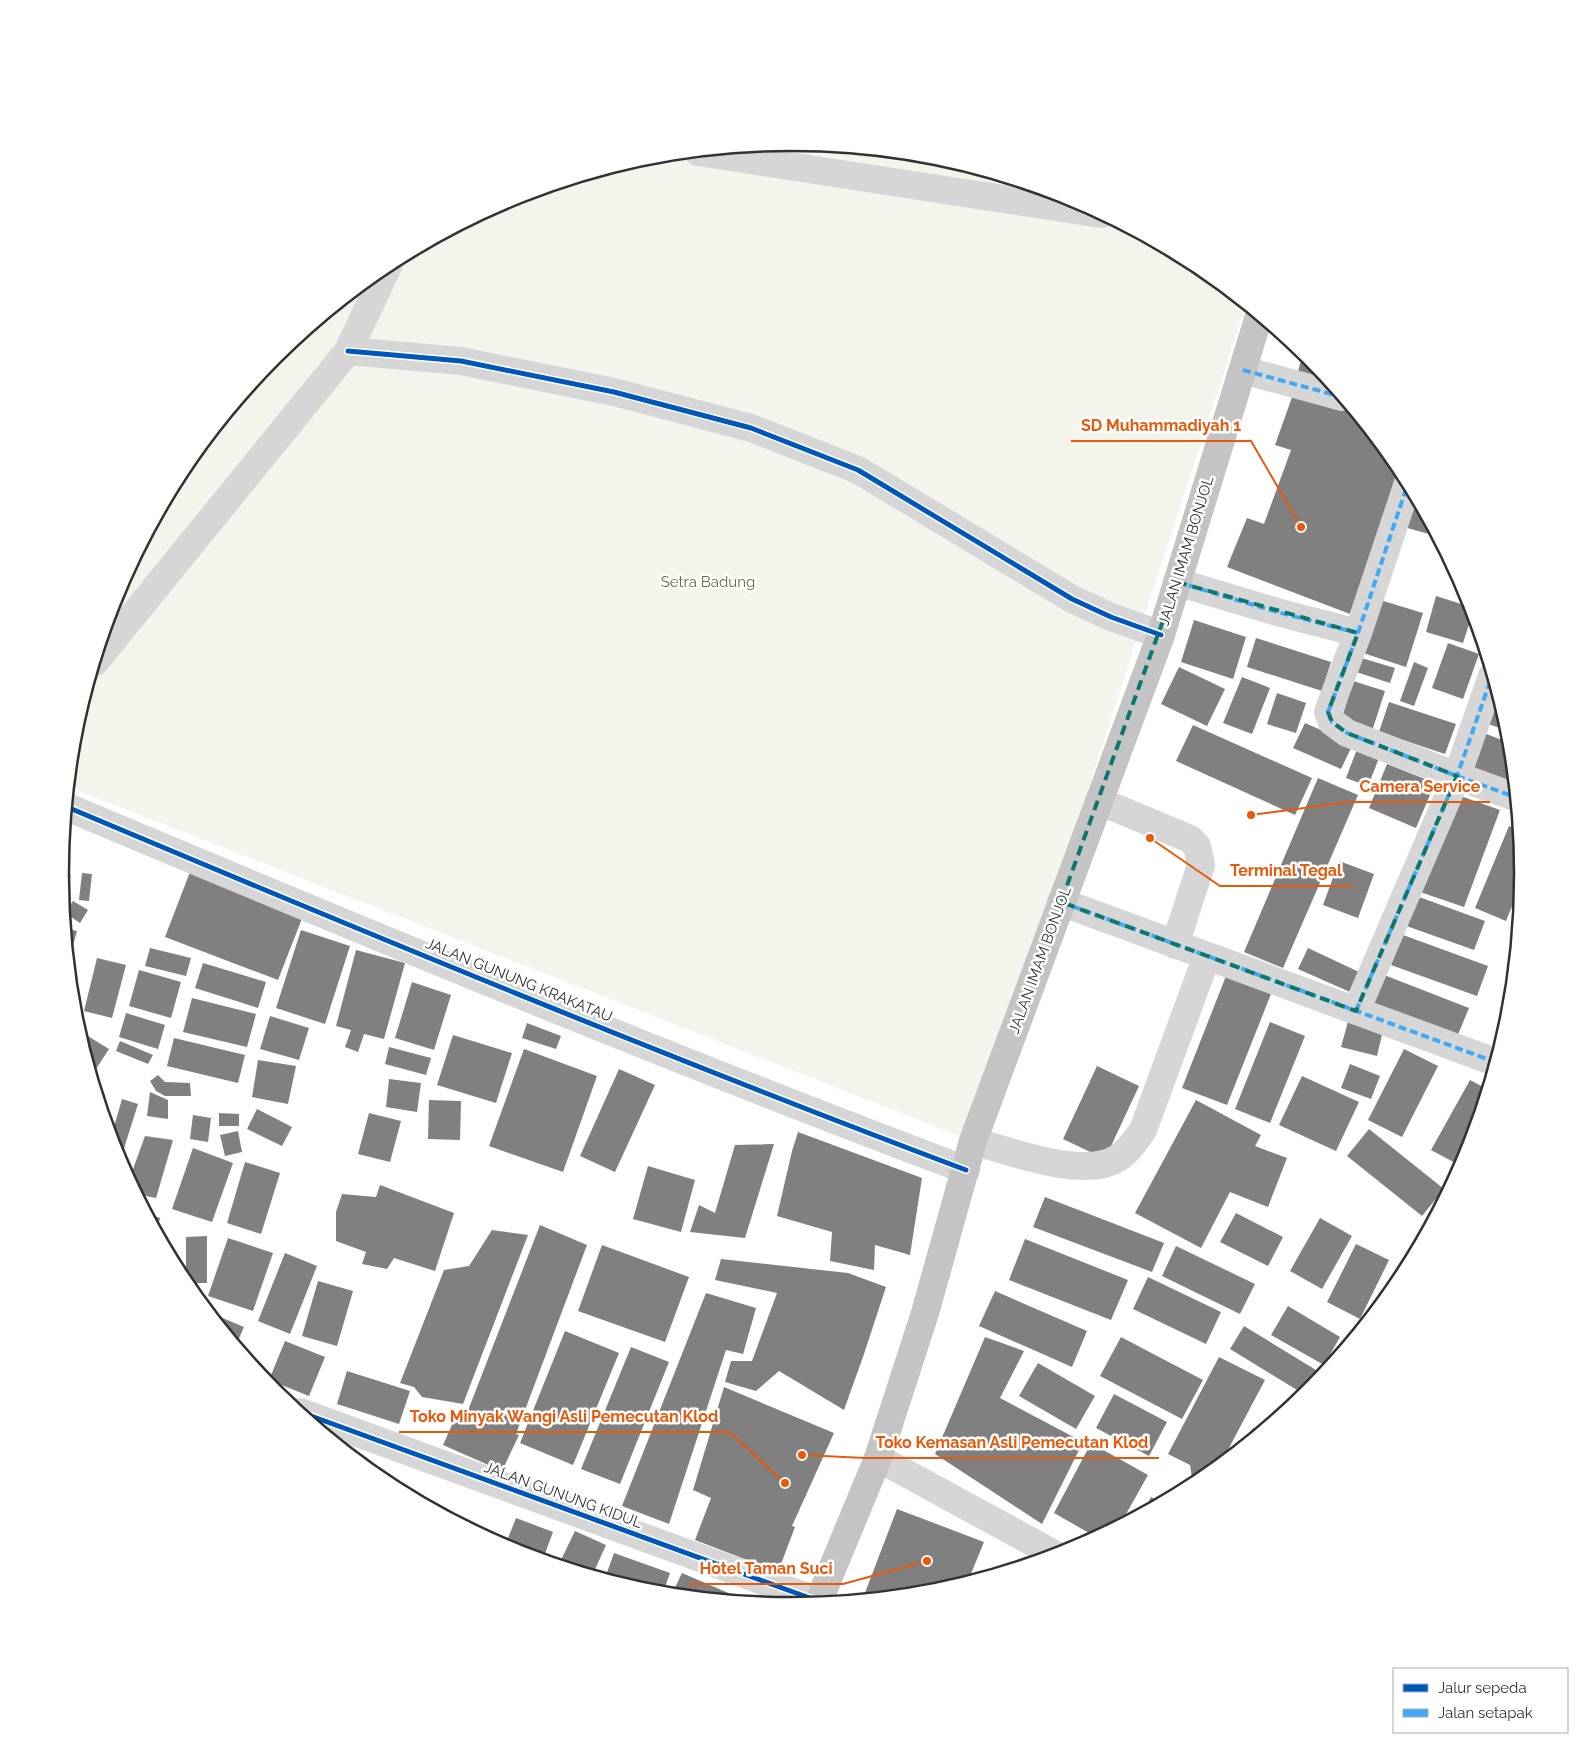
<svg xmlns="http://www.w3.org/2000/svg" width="1583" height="1748" font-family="Raleway,sans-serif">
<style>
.green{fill:#f3f5ec}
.building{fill:#808080}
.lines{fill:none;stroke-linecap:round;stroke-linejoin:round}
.minor{stroke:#d6d6d6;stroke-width:28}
.highway{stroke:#c4c4c4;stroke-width:28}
.quiet{stroke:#3fa9f5;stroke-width:4;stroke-dasharray:8 4;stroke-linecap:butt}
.cycleway-casing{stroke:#fff;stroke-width:8}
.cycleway{stroke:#0057b8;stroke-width:5}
.marked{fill:none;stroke:#0f766e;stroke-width:4;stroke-dasharray:10 6;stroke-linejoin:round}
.labels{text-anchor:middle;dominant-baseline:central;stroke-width:5;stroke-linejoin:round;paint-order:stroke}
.street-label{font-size:15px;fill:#323232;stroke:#fff}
.park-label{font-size:15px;fill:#61703d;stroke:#fff}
.rim{fill:none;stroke:#323232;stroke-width:2.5}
.leader{fill:none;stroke:#e8590c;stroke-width:2}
.callout-dot{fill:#e8590c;stroke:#fff;stroke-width:2}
.callout-label{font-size:16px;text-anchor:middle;font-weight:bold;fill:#e8590c;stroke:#fff;stroke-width:5;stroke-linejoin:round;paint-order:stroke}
</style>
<rect width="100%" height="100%" fill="#fff"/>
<path class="green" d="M792 143 934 157 1072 198 1198 266 1246 305 973 1141 69 787 74 731 116 594 183 467 274 357 385 266 512 198 649 157Z"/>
<path class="building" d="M1303 352 1309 357 1333 386 1297 376Z
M1296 386 1344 399 1400 468 1404 475 1350 614 1227 567 1247 518 1264 524 1291 450 1275 445Z
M1413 493 1436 536 1404 527Z
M1436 596 1471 607 1473 612 1463 643 1426 632Z
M1380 600 1423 613 1406 667 1363 653Z
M1194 620 1246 637 1233 679 1181 662Z
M1256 638 1331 662 1322 691 1247 667Z
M1448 643 1479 654 1463 699 1432 688Z
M1358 657 1395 668 1390 683 1353 671Z
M1414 662 1428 668 1414 706 1400 701Z
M1179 667 1225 689 1207 726 1161 704Z
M1242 677 1270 688 1252 734 1223 723Z
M1353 681 1385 691 1372 731 1341 721Z
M1496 690 1500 701 1509 731 1485 723Z
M1277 693 1306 703 1296 733 1267 724Z
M1389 702 1456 724 1445 754 1379 732Z
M1305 723 1353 744 1341 769 1293 748Z
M1193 725 1312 778 1295 815 1176 761Z
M1481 732 1510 743 1514 785 1467 766Z
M1359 744 1381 753 1368 786 1346 778Z
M1387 764 1435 783 1416 828 1369 808Z
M1318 778 1358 795 1283 968 1244 952Z
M1455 794 1500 810 1464 907 1420 892Z
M1509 826 1519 830 1523 874 1522 882 1506 921 1475 908Z
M1339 861 1374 874 1358 918 1323 905Z
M60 869 71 875 62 894 60 874Z
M190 872 303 916 278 980 165 937Z
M82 873 92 874 89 901 79 900Z
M1408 893 1485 921 1474 950 1398 923Z
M73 901 88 910 80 923 65 913Z
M65 928 77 931 69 960Z
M301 930 350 946 325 1024 276 1008Z
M1403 935 1488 966 1477 996 1391 965Z
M150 948 191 958 186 976 145 966Z
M1308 948 1359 972 1350 992 1298 969Z
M356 950 405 963 384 1039 364 1034 358 1052 345 1047 351 1030 336 1026Z
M97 958 126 965 112 1018 84 1011Z
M203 963 266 982 258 1008 195 988Z
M139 970 181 982 171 1018 129 1006Z
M1379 973 1469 1008 1457 1037 1368 1002Z
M1226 976 1271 994 1227 1105 1182 1088Z
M412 982 451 995 434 1050 395 1038Z
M192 998 256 1014 247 1047 183 1032Z
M126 1013 165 1025 158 1049 119 1037Z
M270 1016 309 1028 299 1060 260 1049Z
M1349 1018 1384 1026 1377 1056 1341 1047Z
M1270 1022 1305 1036 1270 1123 1235 1109Z
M527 1023 561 1036 556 1049 522 1038Z
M78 1030 109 1049 96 1069 89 1065Z
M453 1035 512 1053 496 1103 437 1085Z
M174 1038 245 1055 238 1083 167 1066Z
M120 1041 153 1055 148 1064 116 1051Z
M389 1047 431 1058 426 1075 385 1064Z
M524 1049 597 1076 563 1172 489 1146Z
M1404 1049 1438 1066 1402 1137 1368 1120Z
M258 1060 296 1066 288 1104 252 1097Z
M1350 1064 1380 1076 1371 1099 1341 1088Z
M1097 1066 1139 1086 1105 1159 1063 1139Z
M619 1069 655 1085 615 1172 580 1156Z
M158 1075 165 1082 190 1083 191 1096H165L156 1091 150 1081Z
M1302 1076 1359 1102 1336 1151 1279 1125Z
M389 1079 421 1083 417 1112 386 1107Z
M1470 1080 1487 1089 1467 1154 1461 1166 1431 1150Z
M150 1092 168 1100V1119L147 1116Z
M122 1099 138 1104 121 1158 117 1157 116 1154 111 1137Z
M429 1100 461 1101 460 1140 428 1139Z
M1196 1100 1261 1135 1255 1146 1287 1158 1268 1207 1230 1192 1201 1248 1135 1213Z
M257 1109 292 1127 282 1146 247 1129Z
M219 1113 239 1114V1126H219Z
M369 1113 401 1121 390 1162 358 1154Z
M193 1115 211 1118 208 1142 190 1139Z
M1369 1129 1444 1189 1422 1216 1347 1156Z
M238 1131 242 1152 225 1156 220 1135Z
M798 1132 922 1178 910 1255 875 1245 874 1270 830 1261 832 1232 777 1216 792 1151Z
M145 1136 173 1140 156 1198 137 1194 129 1180Z
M774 1144 745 1238 690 1232 699 1205 715 1213 735 1145Z
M193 1148 233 1163 212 1222 172 1209Z
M245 1162 280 1173 261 1234 227 1223Z
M648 1166 695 1180 681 1232 633 1219Z
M380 1185 454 1213 435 1271 394 1258 387 1269 362 1264 366 1252 336 1241V1212L342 1194 376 1197Z
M1045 1197 1164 1243 1152 1272 1033 1227Z
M1236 1213 1283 1237 1268 1266 1220 1242Z
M148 1214 160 1218 157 1231 152 1222Z
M1320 1218 1352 1236 1322 1289 1290 1271Z
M540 1225 587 1245 516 1434 519 1435 502 1471 443 1445 459 1409 467 1413Z
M492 1230 528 1235 463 1404 422 1397 414 1387 400 1383 444 1270 469 1266Z
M207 1236V1283H186V1237Z
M228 1238 273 1253 253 1311 208 1296Z
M1025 1239 1128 1280 1111 1320 1009 1280Z
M1356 1244 1389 1260 1360 1319 1327 1302Z
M602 1245 689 1277 665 1342 578 1311Z
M1176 1246 1255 1284 1240 1314 1162 1276Z
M285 1253 317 1266 290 1334 258 1321Z
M721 1259 848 1273 886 1287 864 1354 844 1410 779 1371 756 1391 725 1382 731 1361H752L777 1293 715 1280Z
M1148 1277 1221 1312 1206 1344 1133 1309Z
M1391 1278 1399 1282 1380 1305 1379 1304Z
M318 1281 353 1291 337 1346 302 1336Z
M995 1291 1087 1331 1072 1367 979 1326Z
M706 1293 756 1308 743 1354 726 1350 669 1524 622 1506Z
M1288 1306 1340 1337 1324 1365 1271 1335Z
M213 1314 244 1327 236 1345 213 1316Z
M1244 1326 1316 1370 1302 1393 1230 1349Z
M565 1331 619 1353 573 1465 520 1443Z
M985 1337 1024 1351 1000 1398 1083 1442 1042 1524 935 1454Z
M1121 1337 1203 1380 1182 1419 1100 1376Z
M285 1341 325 1357 309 1396 269 1380Z
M631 1347 669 1362 620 1484 581 1469Z
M1219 1357 1265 1380 1221 1463 1199 1481 1192 1478 1190 1465 1168 1454Z
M1038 1363 1095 1396 1076 1429 1019 1396Z
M347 1371 410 1391 399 1424 337 1404Z
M724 1387 834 1433 792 1526 795 1527 778 1572 695 1540 711 1498 693 1490Z
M1114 1394 1167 1422 1149 1456 1096 1428Z
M1253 1428 1259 1432 1242 1446Z
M1091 1443 1148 1475 1121 1523 1096 1537 1054 1513Z
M381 1478 415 1491 412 1497 385 1482Z
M1151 1497 1160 1502 1143 1512Z
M897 1509 984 1542 968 1581 934 1591 863 1598Z
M516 1518 553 1532 543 1559 505 1546Z
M575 1531 606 1545 593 1574 559 1564Z
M614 1553 670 1573 663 1593 649 1591 605 1578Z
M682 1573 747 1601 672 1594Z"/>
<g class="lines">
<path class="minor" d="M698 152 1101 214
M348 351 461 361 614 392 751 428 858 470 1072 599 1111 617 1161 635
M1243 370 1342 397
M1177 582 1277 612 1358 633 1328 712 1332 722 1347 733 1457 776 1515 797
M1358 633 1408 483
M95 662 348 351 389 264
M1099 801 1190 839 1197 846 1201 865 1175 945
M67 807C364 932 663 1056 966 1170
M1061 902 1495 1062
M1356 1011 1457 776 1492 676
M973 1141C1009 1151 1085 1180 1118 1158 1129 1151 1136 1140 1143 1130L1207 956
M300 1412 818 1601
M878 1458 1056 1555"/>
<path class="highway" d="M818 1603 878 1458 925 1313 973 1141 1161 635 1259 316"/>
<path class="quiet" d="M1243 370 1342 397
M1177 582 1277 612 1358 633 1328 712 1332 722 1347 733 1457 776 1515 797
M1358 633 1408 483
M1061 902 1495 1062
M1356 1011 1457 776 1492 676"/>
<g class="cycleway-casing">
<path id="cycleway" d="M348 351 461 361 614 392 751 428 858 470 1072 599 1111 617 1161 635
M67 807C364 932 663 1056 966 1170
M300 1412 818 1601"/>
</g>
<use href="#cycleway" class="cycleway"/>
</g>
<path class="marked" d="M1177 582 1358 633 1328 712 1332 722 1347 733 1457 776 1356 1011 1061 902Z"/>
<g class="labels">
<g class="street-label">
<text transform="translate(1186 551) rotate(-73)">JALAN IMAM BONJOL</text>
<text transform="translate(1040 960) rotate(-70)">JALAN IMAM BONJOL</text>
<text transform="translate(519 980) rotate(22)">JALAN GUNUNG KRAKATAU</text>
<text transform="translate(563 1495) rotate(20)">JALAN GUNUNG KIDUL</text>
</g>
<g class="park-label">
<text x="708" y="582">Setra Badung</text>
</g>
</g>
<path d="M0 0H1583V1748H0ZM791 151H792A722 722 0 0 1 1514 873V875A722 722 0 0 1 792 1597H791A722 722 0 0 1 69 875V873A722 722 0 0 1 791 151Z" fill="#fff" fill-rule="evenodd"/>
<path class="rim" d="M791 151H792A722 722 0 0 1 1514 873V875A722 722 0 0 1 792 1597H791A722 722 0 0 1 69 875V873A722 722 0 0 1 791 151Z"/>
<path class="leader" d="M1301 527L1251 441H1071M1251 815L1349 802H1490M1150 838L1220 886H1353M785 1483L729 1432H399M802 1455L865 1458H1159M927 1561L843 1584H689"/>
<g class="callout-dot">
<circle cx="1301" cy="527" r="5"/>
<circle cx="1251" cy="815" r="5"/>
<circle cx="1150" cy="838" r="5"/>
<circle cx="785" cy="1483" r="5"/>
<circle cx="802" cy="1455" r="5"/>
<circle cx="927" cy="1561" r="5"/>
</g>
<g class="callout-label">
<text x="1161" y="431">SD Muhammadiyah 1</text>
<text x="1420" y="792">Camera Service</text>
<text x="1286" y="876">Terminal Tegal</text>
<text x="564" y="1422">Toko Minyak Wangi Asli Pemecutan Klod</text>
<text x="1012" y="1448">Toko Kemasan Asli Pemecutan Klod</text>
<text x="766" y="1574">Hotel Taman Suci</text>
</g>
<rect x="1393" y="1668" width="175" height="65" fill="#ffffff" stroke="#adadad"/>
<rect x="1403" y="1684" width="25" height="8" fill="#0057b8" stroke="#adadad"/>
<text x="1438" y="1693" font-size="15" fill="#323232">Jalur sepeda</text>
<rect x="1403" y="1709" width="25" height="8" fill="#3fa9f5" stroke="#adadad"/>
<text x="1438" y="1718" font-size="15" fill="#323232">Jalan setapak</text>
</svg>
